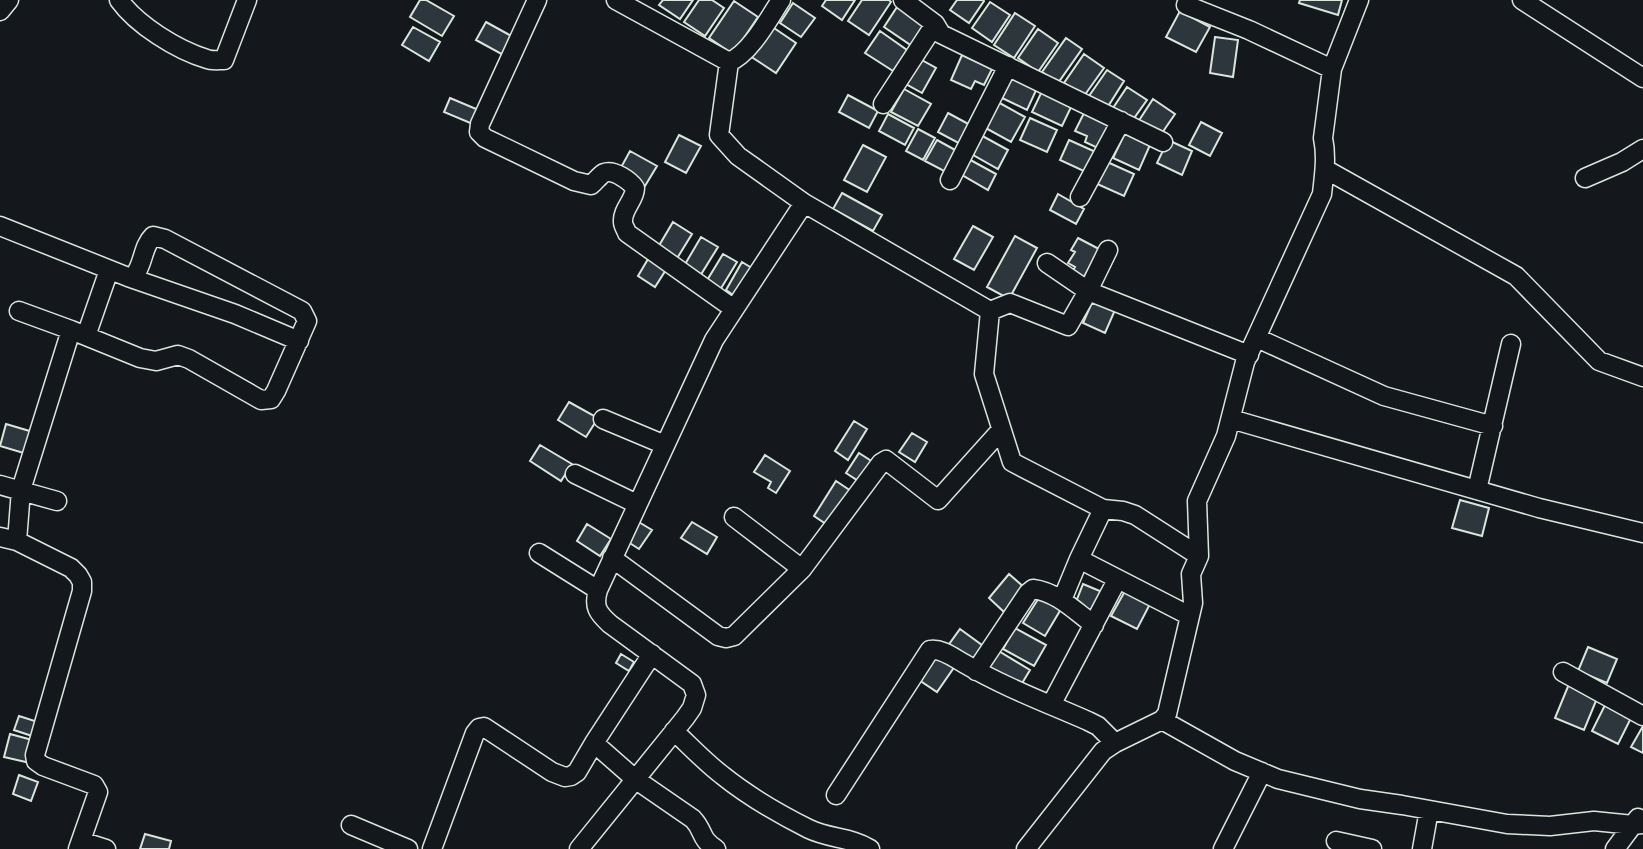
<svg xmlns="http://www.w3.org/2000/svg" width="1643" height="849" font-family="Rubik,sans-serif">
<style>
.building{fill:#2c363c;stroke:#d8e6dc;stroke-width:2}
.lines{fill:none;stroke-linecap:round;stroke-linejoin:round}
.minor-casing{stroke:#d8e6dc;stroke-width:21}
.minor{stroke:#14181c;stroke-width:18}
</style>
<rect width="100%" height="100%" fill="#14181c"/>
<path class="building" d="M420 0H426L454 16 442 36 410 17Z
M663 0H693L680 19 659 5Z
M699 0H712L724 8 705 36 684 22Z
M826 0H855L842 20 822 6Z
M862 0H889L891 2 869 35 848 21Z
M957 0H983L984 1 969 23 950 10Z
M1300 0H1342L1338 15 1299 3Z
M734 1 758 17 733 54 709 38Z
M990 2 1010 15 992 42 972 28Z
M793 3 815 18 801 37 780 23Z
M899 4 927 23 912 46 884 27Z
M1180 11 1210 27 1196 52 1166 37Z
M1015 13 1035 26 1014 58 994 45Z
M486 22 515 38 505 56 476 40Z
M771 26 796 43 776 73 750 56Z
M413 27 440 42 429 61 402 45Z
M1038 29 1058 43 1038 72 1018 58Z
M880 31 907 50 893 71 865 53Z
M1215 37 1238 40 1233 77 1210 73Z
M1066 38 1082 49 1058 83 1042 72Z
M1084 54 1104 68 1084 96 1064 83Z
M962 55 992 69 984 85 975 81 971 89 951 80Z
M920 59 936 68 922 93 906 84Z
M1107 70 1124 81 1107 108 1089 96Z
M1013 74 1038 86 1027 110 1002 98Z
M1127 87 1147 100 1132 121 1113 108Z
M904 89 931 104 918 126 891 112Z
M1043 89 1073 103 1062 126 1032 112Z
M848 95 878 111 869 128 839 112Z
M450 98 481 111 475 125 444 112Z
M1153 99 1175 114 1160 136 1138 122Z
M996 101 1025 117 1011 142 982 126Z
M948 113 974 127 964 146 938 132Z
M1084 113 1113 126 1102 150 1085 142 1087 136 1075 131Z
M888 114 914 128 905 145 879 131Z
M1030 118 1057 130 1047 152 1020 140Z
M1201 122 1222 133 1210 156 1189 145Z
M918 129 935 138 923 160 906 151Z
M977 133 1008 150 998 169 966 151Z
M1125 133 1150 145 1139 170 1113 158Z
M679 135 701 146 686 173 665 162Z
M937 140 957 151 946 172 925 161Z
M1069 140 1098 153 1088 173 1060 160Z
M1168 140 1192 151 1182 175 1157 163Z
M863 145 886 157 867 192 844 180Z
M630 151 657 166 645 186 619 171Z
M965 157 996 174 988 190 957 172Z
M1105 161 1134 174 1124 196 1095 183Z
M842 193 882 215 873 231 833 209Z
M1058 194 1084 209 1076 224 1050 210Z
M673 222 692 234 676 260 657 249Z
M973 226 993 237 974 270 954 259Z
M1015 236 1037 248 1009 299 987 287Z
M701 237 718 247 700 276 684 266Z
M1078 238 1099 249 1083 279 1072 273 1075 267 1068 263 1075 252 1071 250Z
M651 254 669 265 655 287 638 276Z
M723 254 737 262 720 290 706 282Z
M742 262 755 270 736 297 726 290Z
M1093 300 1115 310 1105 333 1083 323Z
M569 402 598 418 586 437 558 420Z
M854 421 867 429 848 460 835 451Z
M6 424 33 432 27 454 0 446Z
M912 433 927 442 915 462 899 452Z
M540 445 572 464 561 481 530 461Z
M859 453 873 462 860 482 846 473Z
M765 455 790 471 776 493 768 488 771 482 754 472Z
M836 481 851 491 829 526 814 516Z
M1460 500 1489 508 1482 536 1452 528Z
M637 521 652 530 639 549 625 540Z
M692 522 717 537 707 554 681 538Z
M587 524 611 539 600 556 577 541Z
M1009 574 1025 588 1004 612 989 598Z
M1083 584 1107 594 1097 616 1074 607Z
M1125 591 1150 604 1137 629 1111 616Z
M1040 596 1061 609 1045 636 1023 623Z
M1015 628 1046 645 1034 666 1003 649Z
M960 629 986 648 972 665 947 647Z
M1588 647 1617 659 1607 683 1578 671Z
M997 650 1030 670 1021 685 987 666Z
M934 652 955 666 937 692 916 678Z
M621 654 634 662 629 671 616 663Z
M1569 684 1598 696 1584 730 1555 718Z
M1606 703 1632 716 1618 744 1592 731Z
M19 716 38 722 32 736 14 730Z
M1643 726V753L1631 747Z
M10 734 36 741 30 763 4 757Z
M19 775 38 782 31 801 13 794Z
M145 834 171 841 169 849H140Z"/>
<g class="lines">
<g class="minor-casing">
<path id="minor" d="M119 0C137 25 177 50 207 59 212 61 218 60 224 60L247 0
M537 0 480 124 479 132 485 138 574 181 591 185C595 182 600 175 604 173 614 169 630 181 635 188 635 200 622 209 623 222 623 226 626 229 627 233L734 309
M616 0 729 62
M903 0 935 24 941 34 1163 142
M1522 0 1643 78
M1186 5 1249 30 1332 69
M0 11 9 0
M729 62 719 135 738 156 804 203 990 311
M729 62C750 54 769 18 781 0
M883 104 935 24
M1325 169 1516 276 1599 361 1643 377
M1585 178 1622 162 1643 149
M950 180 1008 66
M1080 197 1121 121
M0 226 128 277 134 276C144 264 142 247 153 236L165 239 302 311 307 321 276 391 271 399 261 400 189 359 178 355 156 361 140 358 71 330 19 311
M1047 263 1088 291 1108 250
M128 277 235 314 299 341
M990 311 984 374 1012 462 1103 509 1123 511 1135 515 1199 556
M990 311 1010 303 1068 326 1088 291 1249 355
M86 336 109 270
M1257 338 1384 396 1493 426
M603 419 665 445
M1231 419 1539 508 1643 533
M575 474 637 504
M0 485 57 501
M1477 490 1511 344
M734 517 802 569
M0 537 17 541 71 568 78 575 82 582V591L35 755 36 761 43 766 94 785 98 792 78 849
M17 541 21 490 71 330
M539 553 598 590
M612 558 718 636 726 638 734 636 802 569 881 463 886 460 938 500 1001 430
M1079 559 1190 616
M1062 600 1079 559 1103 509
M976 671 1028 593 1033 589C1057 592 1075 611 1094 625
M1563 672 1643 716
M1051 705 1117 580
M1162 720 1235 761 1278 779 1360 799 1402 805 1507 824 1550 826 1594 821 1633 825 1643 824
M674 731C690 746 705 762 722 775 748 796 779 814 809 829 830 839 851 837 870 849
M594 743 635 779 693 819C705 832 699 838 716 849
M836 795 930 650C942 648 954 658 965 664 1004 687 1047 703 1088 721L1098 726 1115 743
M351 825 408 849
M81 841 106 849
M1336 841 1372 849
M432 849 475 733 479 728 484 727 552 772 565 777 571 776 577 772 594 743 652 654
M579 849 685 718 692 708 696 695 692 684 610 624C598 613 593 607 598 590L714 340 804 203
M1026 849 1103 751 1115 743 1162 720 1167 714 1193 603 1191 574 1199 556 1197 501 1226 436 1245 362 1322 194C1324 175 1327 157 1323 138L1332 69 1359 0
M1223 849 1262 772
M1422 849 1429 810
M1615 849 1638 818"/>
</g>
<use href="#minor" class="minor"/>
</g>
</svg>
